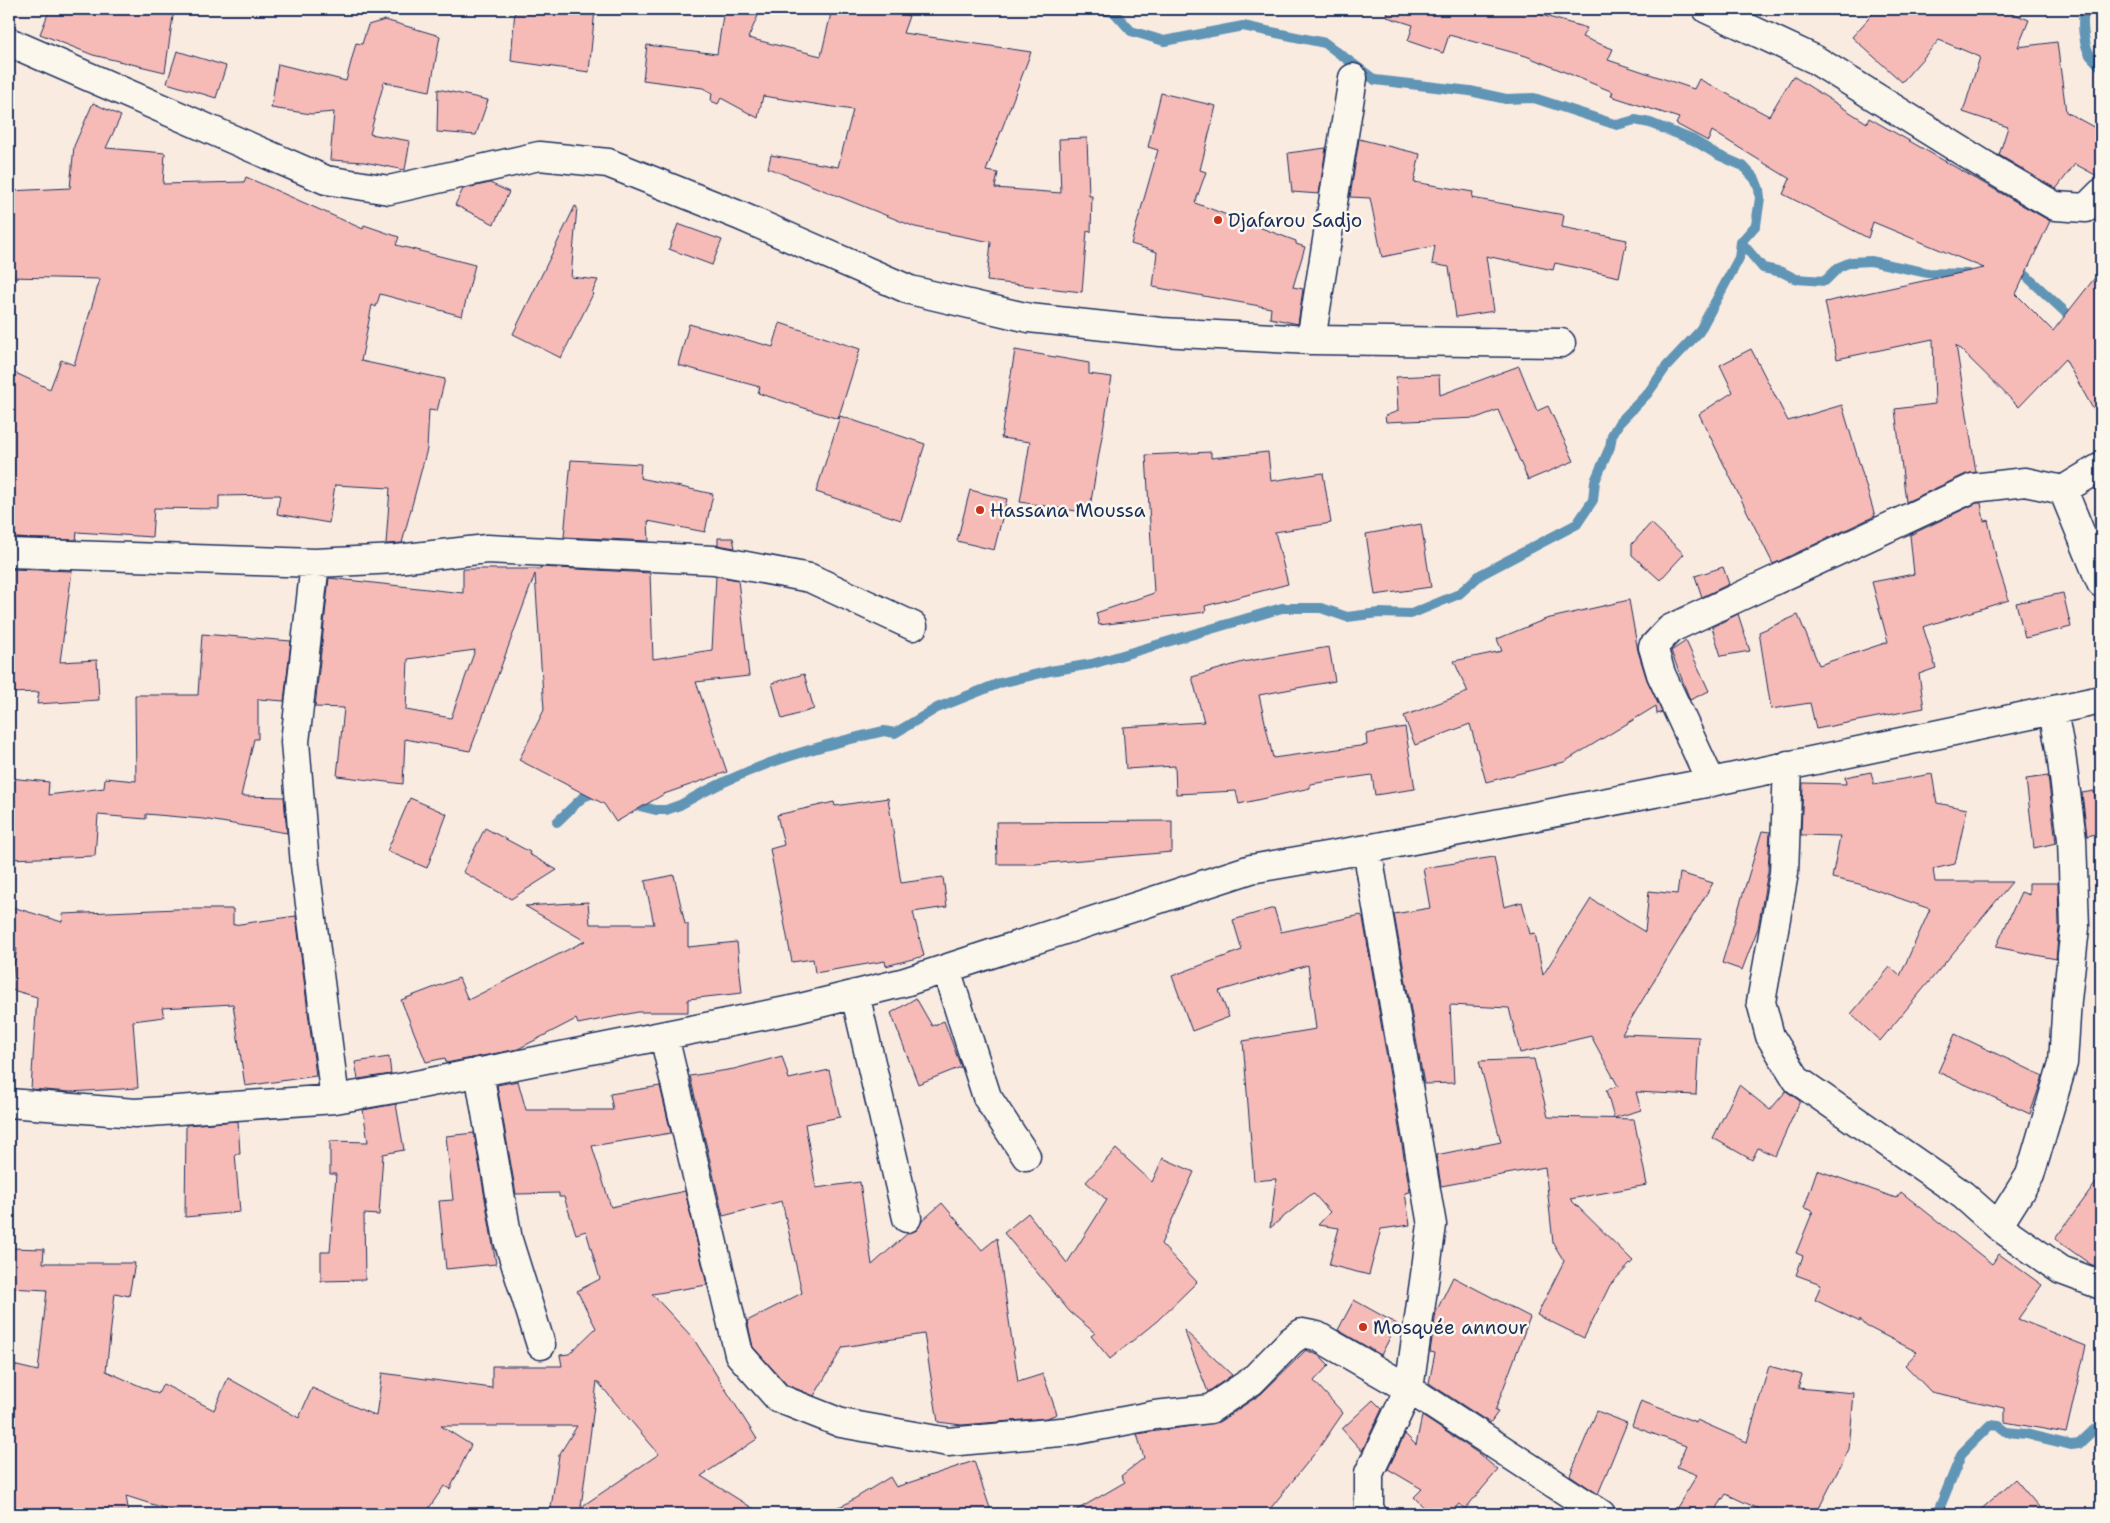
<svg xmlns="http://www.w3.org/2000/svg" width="2110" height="1523" font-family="'Shantell Sans',sans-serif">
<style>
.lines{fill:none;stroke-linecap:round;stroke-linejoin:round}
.stream{stroke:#6195b6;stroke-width:10}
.building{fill:#f7bbb7;stroke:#1b2f5e;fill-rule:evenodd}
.minor-casing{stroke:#1b2f5e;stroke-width:31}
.minor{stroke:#fbf7ec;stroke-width:28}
.poi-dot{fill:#c8321e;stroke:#fbf7ec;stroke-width:2}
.labels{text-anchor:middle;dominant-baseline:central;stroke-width:5;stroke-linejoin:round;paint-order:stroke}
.poi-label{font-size:19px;fill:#1b2f5e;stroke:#fbf7ec;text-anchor:start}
</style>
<rect width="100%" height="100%" fill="#faebe1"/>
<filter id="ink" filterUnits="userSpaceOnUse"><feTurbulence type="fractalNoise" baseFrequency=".02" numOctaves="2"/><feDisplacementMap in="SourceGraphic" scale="10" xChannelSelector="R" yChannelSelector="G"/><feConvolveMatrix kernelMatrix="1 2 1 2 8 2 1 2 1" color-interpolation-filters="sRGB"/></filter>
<g filter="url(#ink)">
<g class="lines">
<path class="stream" d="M2086 9C2080 19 2084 45 2090 55 2093 59 2098 63 2101 67
M1741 242 1763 268 1782 272 1796 279 1825 281 1839 267 1851 262 1871 261 1928 273 1968 274
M2012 273 2022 272 2076 322
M631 804 656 810H666L680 805C747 766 809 748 884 731L895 733 937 708 1000 683 1050 671 1092 664 1282 608H1321L1347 617 1379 613 1411 614 1459 594 1480 575 1577 524 1593 500 1595 481 1610 447 1612 435 1619 423 1648 393 1666 367 1699 332 1739 258 1741 242 1756 225 1760 198 1759 189 1755 179 1743 166 1718 155 1693 140 1650 123 1635 120 1617 125 1534 98 1506 99 1470 91 1375 80 1325 43 1243 26 1164 41 1131 31 1114 12 1089 9
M557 822 583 797 598 791
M1937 1514 1962 1453 1990 1425 1999 1426 2007 1432 2026 1434 2071 1445 2079 1444 2101 1423"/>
</g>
<path class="building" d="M50 9H174L165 72 93 55 40 34Z
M515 9H595L589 72 511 61Z
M724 9H761L748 38 821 56 832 9H887L909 16 903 33 1031 52 986 171 998 173 995 188 1061 193 1059 139 1087 138 1089 196H1092L1091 232 1087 231 1082 292 987 281 991 242 915 227 768 168 771 155 838 167 853 110 763 96 758 118 721 98 718 104 711 101 712 93 703 88 643 80 647 45 717 54Z
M1388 9H1520L1587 28 1582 37 1613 49 1608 60 1694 89 1699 79 1769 116 1793 76 1867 123 1869 118 2050 221 2016 294 2053 331 2101 270V423L2065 359 2019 407 1956 345 1976 472 1966 474 1906 502 1895 409 1935 404 1933 339 1837 359 1825 302 1984 268 1873 222 1868 238 1783 194 1790 179 1712 131 1708 141 1676 124 1679 118 1611 96 1613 92 1526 56 1449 35 1443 53 1408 41 1413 25 1387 17Z
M1877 9H2002L2029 20 2018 47 2057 42 2066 112 2101 131V178L2075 164 2056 189 1999 155 2008 127 1963 112 1980 57 1939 40 1902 82 1852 37Z
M385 20 440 36 430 91 384 82 370 134 410 141 405 170 364 162 330 160 334 112 311 114 271 108 278 64 346 81 356 43 362 44 368 25Z
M177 51 226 66 216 98 167 83Z
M438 89 488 100 476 135 437 132Z
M1161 93 1216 106 1200 170 1206 172 1195 203 1296 241V244L1305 247 1293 287 1303 289 1298 324 1270 318 1271 308 1153 287 1157 252 1131 244 1158 150 1148 147Z
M93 103 121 116 106 148 165 153 163 184 244 182 246 177 363 229 364 225 399 237 396 245 475 265 462 316 380 294 376 307 372 305 361 361 445 379 437 411 429 410 427 449 402 543 386 544 390 488 335 485 329 523 277 514 280 495 219 496V509L154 508 152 537 77 532 76 540 9 538V370L50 389 61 360 74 365 100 279 9 277V191L70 188 74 146Z
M1359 139 1420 154 1414 182 1473 192 1472 198 1564 215 1562 227 1627 240 1619 277 1555 263 1553 270 1486 256 1494 311 1456 317 1449 267 1432 264 1435 246 1382 257 1370 198 1350 197Z
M1326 148 1319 194 1292 192 1288 153Z
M490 183 509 192 494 224 455 205 463 189Z
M575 206 577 207 571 277 598 280 592 293 593 294 561 358 513 334Z
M678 224 722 240 712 265 669 249Z
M780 323 860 349 838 419 758 393 760 387 678 365 689 324 773 347Z
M1751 349 1788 421 1842 405 1875 516 1773 564 1699 414 1733 392 1720 365Z
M1015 350 1089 363V374L1112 377 1089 513 1020 502 1030 442 1001 438Z
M1519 366 1537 411 1548 406 1574 461 1528 480 1498 410 1476 418 1386 422 1385 416 1398 411 1396 377 1439 375 1440 395Z
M840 416 925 444 901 520 816 492Z
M1211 452V458L1268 452 1271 481 1323 473 1331 523 1275 532 1288 584 1205 606 1206 612 1099 625 1096 613 1154 593 1146 455Z
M571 460 641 464 640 478 713 494 705 532 648 521 649 541 564 537Z
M970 490 1007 499 994 550 957 541Z
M1977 503H1981L1984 521 1988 520 1998 566 2009 600 1923 627 1936 668 1919 674 1924 708 1816 729 1810 703 1771 709 1759 632 1798 615 1819 665 1888 642 1872 582 1914 574 1910 535Z
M1651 523 1684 554 1660 580 1632 555V544Z
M1421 524 1431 587 1375 595 1366 534Z
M718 538H733L735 548 718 545Z
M540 567 650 573 653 659 712 650 716 576 738 580 749 676 696 682 727 772 664 794 616 822 604 804 519 760 544 710 535 574 470 751 405 739 403 784 337 776 344 708 315 707 329 578 463 593V569H541ZM475 650 451 718 406 710 408 659Z
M1723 567 1729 584 1702 597 1695 576Z
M9 569 72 571 60 662 97 660 99 700 37 704 39 692 9 693Z
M2063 593 2071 627 2025 638 2016 603Z
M1629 600 1638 651 1647 680 1662 712 1657 714 1656 706 1564 762 1486 782 1470 724 1415 745 1404 716 1468 692 1454 661 1502 651 1497 639 1546 619Z
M1738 614 1750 651 1721 656 1712 627Z
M202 634 291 641 284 701 258 699V739H254L241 796 284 797 287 833 203 819 146 814V819L98 815 95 856 9 859V778L49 782 48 795 104 788 105 778 136 781 135 695H198Z
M1686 641 1709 691 1690 700 1671 651Z
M1329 647 1335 681 1259 695 1273 758 1367 745 1366 734 1405 727 1415 789 1375 795 1372 775 1310 784V788L1239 804 1236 791 1176 794 1175 766 1126 769 1123 727 1204 722 1192 677 1243 662Z
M804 674 814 709 782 719 772 683Z
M1871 772 1874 784 1932 774 1937 803 1967 809 1955 864 1933 869 1935 882H2012L1880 1041 1851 1014 1890 967 1900 976 1930 909 1859 884 1832 878 1840 836 1801 835 1803 783 1846 784 1845 777Z
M2048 776 2056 843 2034 848 2026 779Z
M2094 791 2101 833 2087 836 2082 793Z
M410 798 447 814 427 868 387 851Z
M888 798 901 883 943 877 947 907 913 912 924 956 886 966 885 961 815 973 813 959 792 962 770 849 784 845 777 815 834 802 835 806Z
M1172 821V852L1036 864H997L996 822Z
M485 828 530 852 529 854 557 870 511 899 463 872Z
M1762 831 1770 832 1768 871 1758 928 1742 970 1722 963Z
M1494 857 1504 907 1522 902 1530 934 1535 933 1543 975 1591 899 1645 932 1649 891 1677 894 1680 873 1713 883 1622 1034 1699 1037 1696 1095 1636 1092 1641 1110 1614 1118 1606 1090 1618 1086 1591 1036 1520 1053 1509 1008 1450 1005 1454 1083 1424 1084 1394 914 1430 908 1423 868Z
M674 875 685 924H688V947L737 942 742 993 688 999V1012H638L578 1024 576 1019 518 1049 446 1063 445 1058 426 1062 401 1000 459 978 468 1000 585 941 525 906 588 902 590 924H654L645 881Z
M2029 883H2058L2059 927 2056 959 1996 947 2021 892 2029 895Z
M9 906 62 922 63 914 177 909H233V925L296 916 316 1076 245 1086 233 1004 162 1008 164 1017 133 1021 138 1088 70 1092 31 1089 37 997 9 989 17 949 9 947Z
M1274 908 1281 932 1361 915 1363 918 1410 1192 1405 1193 1410 1225 1381 1229 1369 1275 1329 1265 1339 1228 1318 1225 1330 1212 1313 1193 1270 1228 1276 1179 1254 1181 1243 1041 1316 1029 1308 965 1219 991 1229 1017 1192 1031 1172 976 1242 950 1233 920Z
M916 998 932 1026 944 1021 961 1067 918 1084 891 1013Z
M1955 1034 2043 1076 2030 1114 1938 1072Z
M782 1056 789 1079 829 1070 840 1117 805 1124 816 1188 860 1182 872 1265 908 1233 917 1230 922 1221 942 1203 982 1250 997 1238 1018 1382 1043 1374 1057 1414 1047 1418 962 1425 938 1422 924 1334 843 1347 814 1396 787 1385 753 1347 747 1321 802 1293 782 1201 723 1216 690 1076 734 1069Z
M389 1057 391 1074 358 1079 355 1062Z
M1534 1059 1548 1117 1634 1119 1647 1185 1570 1199 1633 1261 1610 1285 1584 1338 1537 1315 1564 1261 1553 1243 1545 1167 1441 1186 1436 1155 1501 1142 1479 1061Z
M518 1081 526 1110H613L610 1094 660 1086 671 1133 592 1146 611 1207 685 1191 707 1285 652 1294 693 1338 757 1439 701 1476 762 1514H550L559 1455 577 1426H441L471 1445 450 1489 444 1486 425 1514H183L126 1496 129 1514H9V1364L38 1371 47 1290 9 1288 10 1248 44 1249 43 1263H135L129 1296 115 1293 106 1371 158 1394 163 1384 214 1410 228 1378 299 1418 312 1388 376 1416 382 1373 492 1388V1366H562L560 1355 569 1354 596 1328 577 1291 600 1279 586 1231 576 1234 564 1197H559V1193L516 1194 497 1085ZM597 1381 659 1454 581 1507 595 1398Z
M1739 1085 1770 1110 1786 1091 1800 1101 1775 1156 1758 1148 1752 1160 1713 1138Z
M396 1104 404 1150 383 1154 379 1215 364 1214 365 1280 321 1281V1252H330L336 1174H330V1141L368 1142 363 1110Z
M238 1121 240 1154H235L240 1212 185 1217 186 1125Z
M474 1133 496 1264 446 1269 439 1201 453 1200 446 1136Z
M1116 1149 1152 1182 1163 1158 1194 1172 1161 1244 1197 1282 1157 1321 1110 1359 1091 1336 1095 1333 1070 1312 1004 1233 1028 1213 1067 1263 1107 1200 1086 1182Z
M1817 1170 1896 1198 1901 1192 1992 1264 1999 1254 2042 1285 2018 1319 2086 1346 2066 1433 2005 1422V1408L1931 1392 1905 1365 1917 1352 1866 1326 1860 1319V1322L1815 1300 1821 1284 1796 1275 1803 1256 1796 1253 1813 1211 1804 1208Z
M2101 1176V1268L2090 1264 2055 1239Z
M1453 1277 1530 1317 1495 1411 1498 1412 1490 1423 1429 1383 1435 1353 1430 1352 1436 1312Z
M1354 1300 1397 1324 1381 1355 1338 1330Z
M1184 1330 1232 1375 1208 1392Z
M1306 1350 1320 1356 1329 1365 1314 1381 1343 1413 1319 1448 1266 1514H1070L1125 1482 1121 1476 1144 1458 1137 1434 1219 1422 1261 1394Z
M1769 1366 1802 1375 1798 1388 1854 1393 1849 1449 1816 1514H1770L1726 1494 1713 1514H1673L1697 1475 1677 1467 1686 1446 1632 1426 1641 1401 1696 1422 1697 1420 1747 1442Z
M1373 1400 1382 1409 1362 1451 1342 1429Z
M1597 1411 1627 1423 1598 1494 1570 1475Z
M1422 1416 1478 1453 1498 1470 1465 1509 1459 1504 1449 1514H1430L1414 1497 1422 1489 1388 1469 1405 1434 1416 1445Z
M974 1461 992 1514H829L831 1513V1509L844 1505 890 1477 896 1487Z
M2015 1479 2045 1514H1976Z"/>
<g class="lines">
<g class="minor-casing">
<path id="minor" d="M1707 9 1814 59 1983 164 2055 206 2086 208 2101 193
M9 42 326 180 389 190 539 156 608 163 738 215 910 290 1029 318 1161 332 1311 340 1561 343
M1311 340 1353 78
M2063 490 2101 467
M9 553 315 563 397 559 487 549 714 560 810 578 913 626
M315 563 295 742 305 865 335 1099
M1788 765 1784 873 1761 1002 1770 1036 1797 1080 1963 1195 1998 1226 2061 1270 2101 1285
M1711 782 1661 674 1653 647 1670 629 1973 488 2025 482 2063 490 2101 583
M1367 849 1432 1225 1409 1389 1369 1473V1507L1372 1514
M946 969 987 1097 1026 1156
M855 994 907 1218
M664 1036 739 1354 778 1398 841 1423 948 1442 1072 1431 1155 1415 1210 1409 1252 1381 1291 1341 1302 1333 1317 1336 1409 1389 1601 1514
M479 1072 508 1240 541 1345
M9 1103 135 1113 335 1099 411 1086 796 1009 905 982 1251 869 1367 849 1711 782 2101 700
M1998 1226 2030 1175 2063 1063 2067 1000 2075 928 2072 839 2061 754 2053 711"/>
</g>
<use href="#minor" class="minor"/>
</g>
</g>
<g class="poi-dot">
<circle cx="1218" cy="220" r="5"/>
<circle cx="980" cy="510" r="5"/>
<circle cx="1363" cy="1327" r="5"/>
</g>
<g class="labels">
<g class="poi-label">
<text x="1228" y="220">Djafarou Sadjo</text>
<text x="990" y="510">Hassana Moussa</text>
<text x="1373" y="1327">Mosquée annour</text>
</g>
</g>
<rect width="2110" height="1523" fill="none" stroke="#fbf7ec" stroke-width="30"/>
<rect x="15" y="15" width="2080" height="1493" fill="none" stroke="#1b2f5e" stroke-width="2" filter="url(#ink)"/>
</svg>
